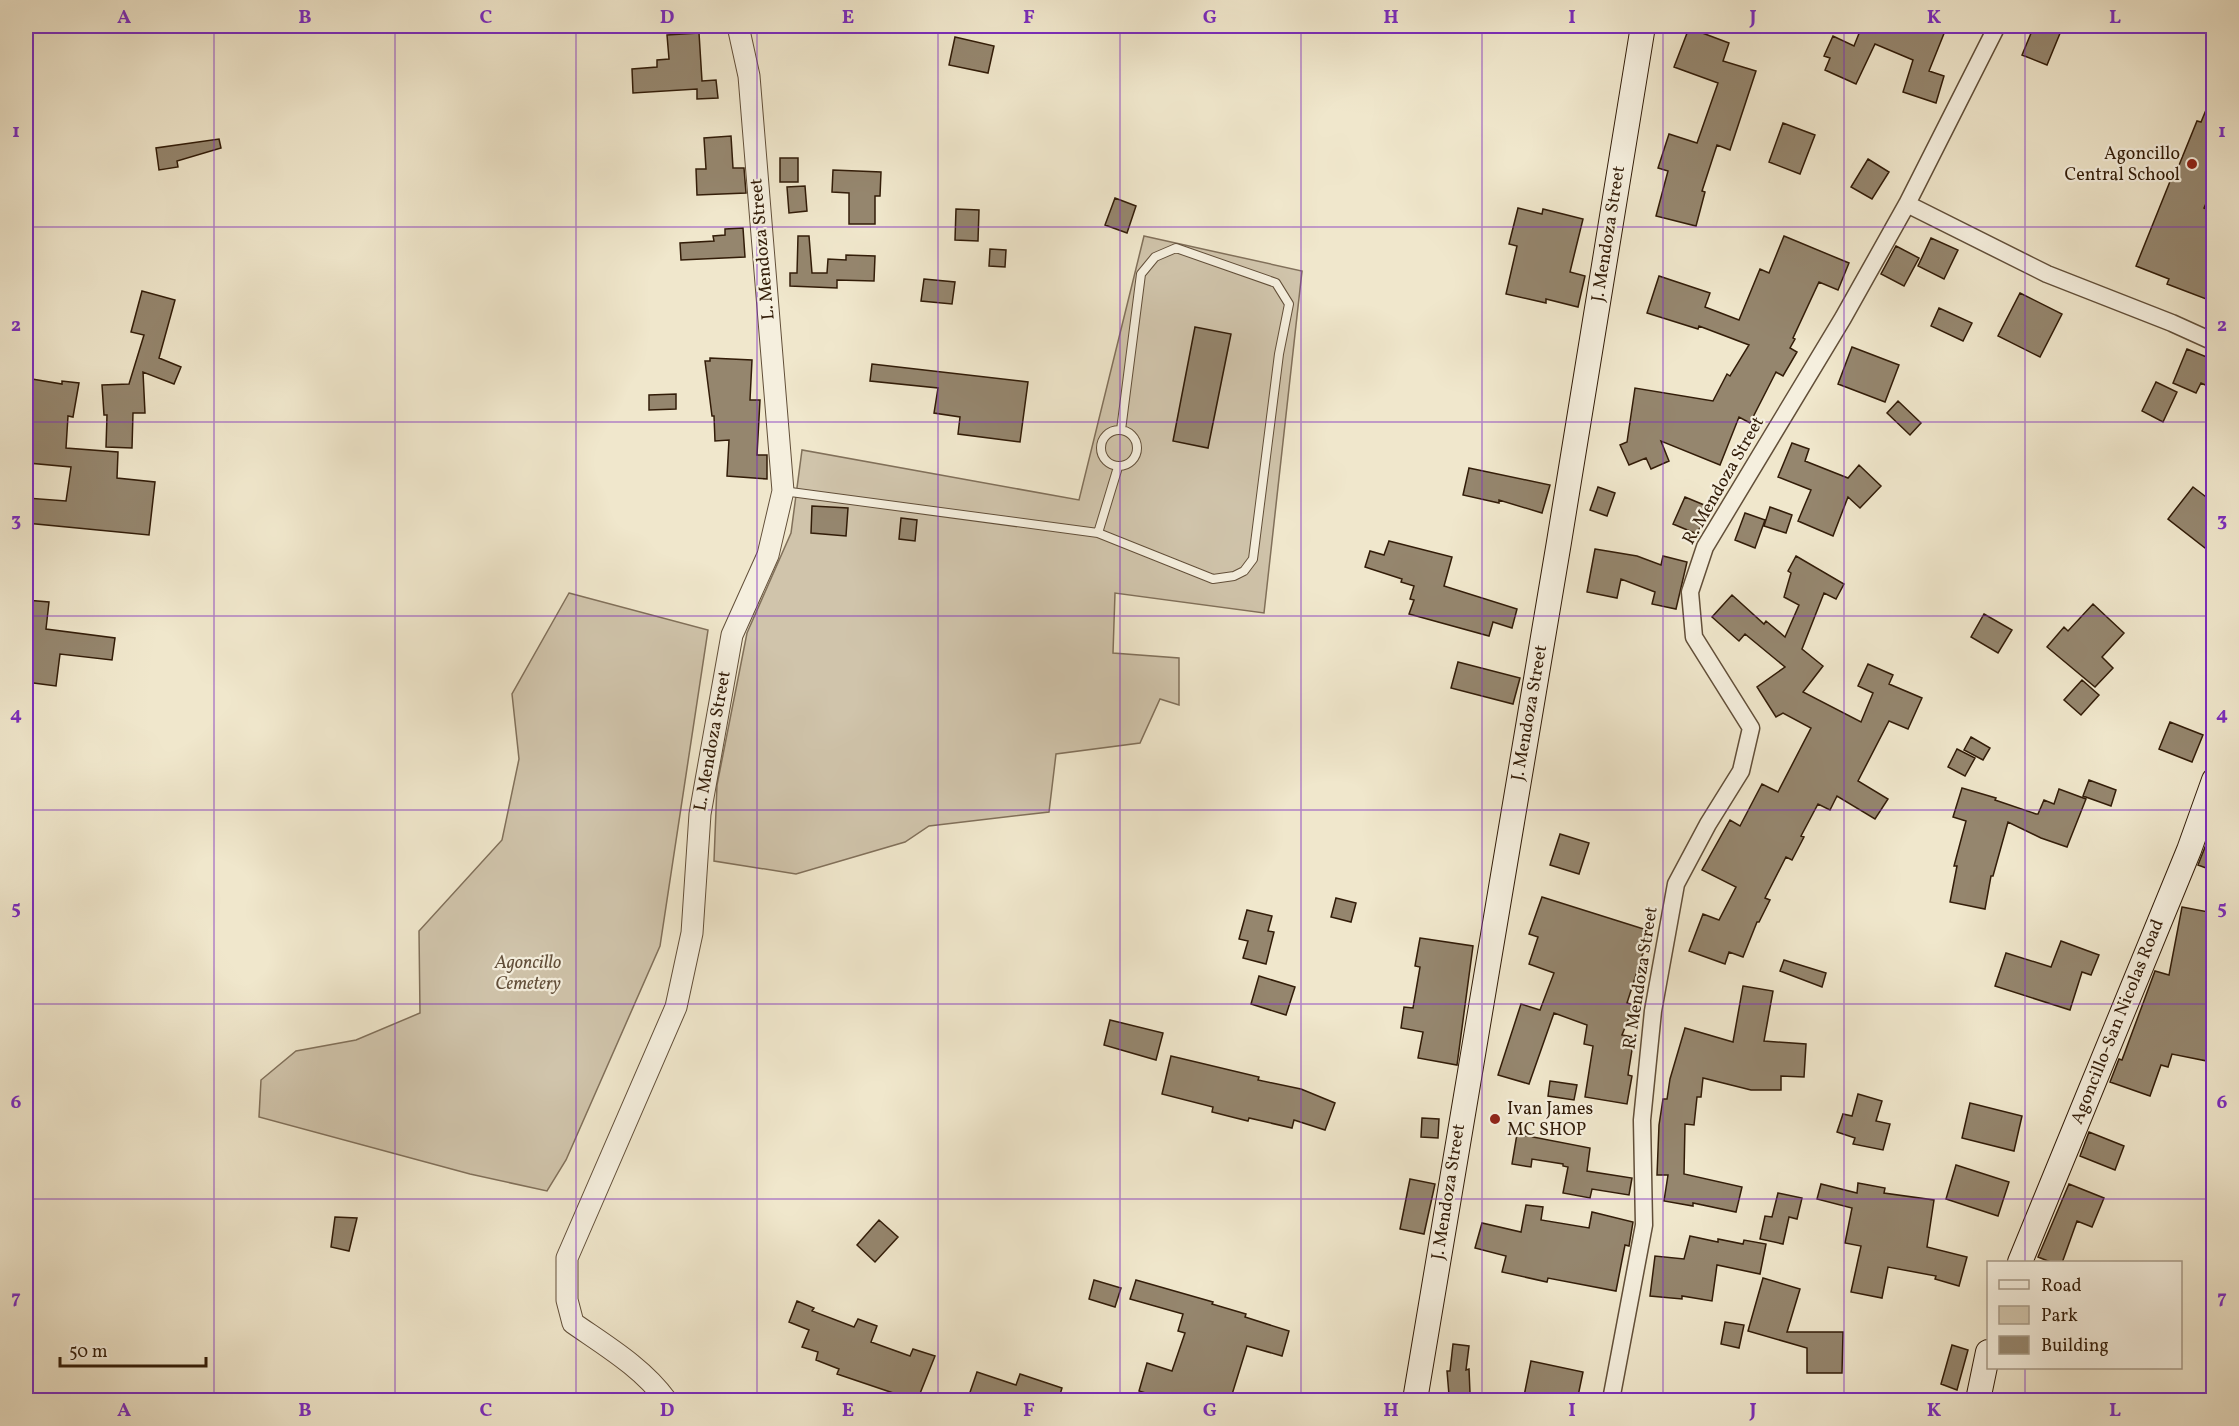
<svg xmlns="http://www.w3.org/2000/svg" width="2239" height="1426" font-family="Vollkorn,serif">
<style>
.green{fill:#d0c4ab;stroke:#81705a;stroke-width:1.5}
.building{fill:#95866e;stroke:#321c08;stroke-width:1.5}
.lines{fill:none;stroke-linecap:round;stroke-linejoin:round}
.service-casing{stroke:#624f39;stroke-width:10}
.minor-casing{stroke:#624f39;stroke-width:19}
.tertiary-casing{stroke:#624f39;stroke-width:23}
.secondary-casing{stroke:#321c08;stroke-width:26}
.service{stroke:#f5efde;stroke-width:8}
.minor{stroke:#f5efde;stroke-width:16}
.tertiary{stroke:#f5efde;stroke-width:21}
.secondary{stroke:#f5efde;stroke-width:24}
.grid{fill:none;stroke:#7b2cbf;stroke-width:1.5;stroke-opacity:0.55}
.poi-dot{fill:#8f2418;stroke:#f5efde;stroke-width:2}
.labels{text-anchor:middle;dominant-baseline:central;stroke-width:4.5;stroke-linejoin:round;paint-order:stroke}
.poi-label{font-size:18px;fill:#321c08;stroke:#f5efde;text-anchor:end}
.street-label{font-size:18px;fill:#321c08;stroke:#f5efde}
.park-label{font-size:18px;font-style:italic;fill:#614e39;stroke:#f5efde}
.neatline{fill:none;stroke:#7b2cbf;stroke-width:2}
.grid-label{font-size:20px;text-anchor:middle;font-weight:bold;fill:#7b2cbf}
</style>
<rect width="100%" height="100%" fill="#f0e7cc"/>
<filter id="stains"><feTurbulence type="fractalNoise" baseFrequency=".00333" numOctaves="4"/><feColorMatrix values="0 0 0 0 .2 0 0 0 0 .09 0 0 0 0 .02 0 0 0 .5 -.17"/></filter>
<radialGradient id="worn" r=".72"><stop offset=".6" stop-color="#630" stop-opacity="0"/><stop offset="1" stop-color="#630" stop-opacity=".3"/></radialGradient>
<path class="green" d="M1144 236 1302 271 1264 613 1115 593 1113 653 1179 658V705L1160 699 1140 743 1056 754 1049 812 929 826 905 842 796 874 714 861 717 785 747 633 791 533 802 450 1079 500Z
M569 593 708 630 660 946 566 1160 547 1191 470 1174 259 1117 261 1080 296 1051 356 1040 420 1013 419 931 502 840 519 759 512 694Z"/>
<path class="building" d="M1862 26H1947L1929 71 1944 76 1936 103 1903 92 1913 60 1875 44 1856 84 1825 70 1830 58 1824 56 1833 36 1854 46Z
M2034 26H2063L2047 65 2022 55Z
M1689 28 1729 43 1723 61 1756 71 1730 150 1717 145 1702 191 1705 192 1696 226 1656 216 1668 171 1658 168 1669 134 1697 143 1718 83 1674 67Z
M699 33 702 81 716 80 718 98 697 99V89L633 93 632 69 657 67V60L669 59 667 35Z
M955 37 994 46 988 73 949 65Z
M2213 93 2214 185 2204 208 2214 212V302L2167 284 2169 279 2136 266 2171 179 2173 180 2197 121 2201 122Z
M1783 123 1815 135 1800 174 1769 162Z
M731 136 733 168H744L746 193 697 195 696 169H706L704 138Z
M219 139 221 148 177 161 178 167 159 170 156 148Z
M780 158H798V182H780Z
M1868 159 1889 172 1872 199 1851 187Z
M833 170 881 172 880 196H875V224H849V193L832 192Z
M805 186 807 211 789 213 787 187Z
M1115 198 1136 206 1127 233 1105 225Z
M1518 208 1542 214 1543 209 1583 219 1570 272 1585 276 1578 307 1546 299V303L1506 294 1517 246 1509 244Z
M956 209 979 210 978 241 955 240Z
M743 228 745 257 681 260 680 243 714 241 713 236 725 235V229Z
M798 236H809L812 273H827L828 259 846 260V255L875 256 874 281 837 280V288L790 286V273H797Z
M1784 236 1849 263 1838 290 1819 282 1793 338 1795 339 1790 348 1797 352 1783 376 1776 372 1750 423 1739 417 1720 465 1661 441 1669 461 1651 469 1646 458 1629 465 1620 445 1627 442 1635 388 1713 401 1727 374 1730 376 1749 345 1699 326 1698 329 1647 313 1659 276 1710 293 1705 307 1739 320 1760 269 1769 273Z
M1931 238 1958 250 1944 279 1918 266Z
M1896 246 1919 258 1904 286 1881 274Z
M990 249 1006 250 1005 267 989 266Z
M924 279 955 282 952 304 921 301Z
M142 291 175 300 159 358 181 367 174 384 143 372 145 413H133L132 448 106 447 107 415H104L102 385 129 384 144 335 131 332Z
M2020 293 2062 314 2040 357 1998 336Z
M1939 308 1972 323 1963 341 1931 326Z
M1195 327 1231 334 1208 448 1173 441Z
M1852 347 1899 365 1885 402 1838 384Z
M2187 349 2214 360V389L2201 383 2196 393 2173 383Z
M710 358 752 360 750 400H760L757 455H767V479L727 476 729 440 715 441 714 416H712L705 361H710Z
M872 364 1028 382 1020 442 958 434 960 417 934 413 938 388 870 381Z
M32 379 62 384V381L79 383 73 417 68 416 66 448 118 452 117 478 155 482 149 535 26 523 27 498 66 501 71 467 28 463 33 405H28Z
M2156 382 2177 392 2163 422 2142 411Z
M676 394V409L649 410V395Z
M1898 401 1921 423 1910 435 1887 413Z
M1792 443 1809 449 1805 461 1848 478 1859 465 1881 486 1860 508 1848 497 1833 536 1798 521 1811 490 1778 477Z
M1469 468 1550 485 1542 513 1499 500V503L1463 495Z
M1598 487 1615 493 1607 516 1590 510Z
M2193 487 2214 503V555L2168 519Z
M1685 497 1709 507 1697 534 1673 524Z
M812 506 848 508 846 536 811 533Z
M1770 507 1792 515 1786 533 1764 526Z
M1745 513 1765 520 1755 548 1735 540Z
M901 518 917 520 915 541 899 539Z
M1389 541 1452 557 1444 586 1517 609 1512 628 1493 622 1489 636 1409 614 1414 600 1410 599 1414 586 1401 582 1402 579 1365 567 1370 551 1384 555Z
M1595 549 1637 556 1661 565 1663 556 1687 562 1676 609 1652 604 1655 592 1621 579 1617 598 1587 592Z
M1796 556 1844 584 1836 599 1824 593 1802 649 1823 666 1803 692 1861 722 1873 693 1858 686 1868 664 1893 675 1889 684 1922 698 1908 729 1889 721 1858 781 1888 799 1875 819 1837 796 1830 810 1818 804 1801 836 1804 837 1792 860 1786 857 1765 898 1770 900 1759 922H1757L1743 957 1729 952 1725 964 1689 951 1703 914 1719 920 1736 887 1702 870 1730 820 1740 826 1762 784 1778 792 1811 728 1783 713 1776 717 1757 687 1785 667 1745 634 1739 641 1712 617 1732 595 1764 624 1766 621 1785 637 1799 605 1784 597 1791 573 1788 571Z
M26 600 49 602 46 629 115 638 112 660 60 654 56 686 26 682Z
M2093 604 2124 633 2102 657 2113 668 2095 687 2047 647 2064 627 2068 631Z
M1984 614 2012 630 1998 653 1971 637Z
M1458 662 1520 678 1513 704 1451 688Z
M2082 680 2099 695 2081 715 2064 700Z
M2170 722 2203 735 2192 762 2159 749Z
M1971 737 1990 748 1983 760 1964 750Z
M1957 749 1975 758 1965 776 1948 767Z
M2089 780 2116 790 2111 806 2083 796Z
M1962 788 1996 798 1995 800 2036 814H2038L2044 800 2054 804 2059 789 2086 799 2067 847 2041 838 2008 822 1993 876H1991L1985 909 1950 902 1957 866H1954L1966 821 1953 817Z
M1560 834 1589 843 1579 874 1550 865Z
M2207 842 2214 845V871L2198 865Z
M1542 897 1650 931 1627 1003 1634 1005 1622 1035 1634 1037 1628 1075 1632 1076 1627 1104 1585 1097 1593 1046 1584 1044 1587 1025 1554 1013 1529 1084 1498 1075 1521 1004 1540 1010 1554 973 1529 964 1538 937 1529 934Z
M1336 898 1356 903 1351 922 1331 917Z
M2182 907 2214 913V1050L2210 1049 2207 1061 2172 1054 2168 1067 2161 1065 2150 1096 2110 1082 2119 1059 2122 1060 2155 971 2169 975Z
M1247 910 1272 916 1268 931 1274 932 1266 964 1243 958 1248 941 1239 939Z
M1420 938 1473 946 1457 1065 1418 1058 1423 1032 1401 1028 1404 1007 1413 1008 1420 967 1415 966Z
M2061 941 2099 955 2091 975 2082 972 2070 1010 1995 986 2006 953 2051 967Z
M1784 960 1826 973 1822 987 1780 971Z
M1259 976 1295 987 1286 1015 1251 1004Z
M1743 986 1773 991 1764 1041 1806 1044 1804 1077 1781 1076V1090H1751L1703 1078 1701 1097H1697L1694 1125 1685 1124 1684 1174 1742 1187 1736 1212 1693 1203V1206L1664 1201 1668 1175H1657L1659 1125 1663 1099H1667L1670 1079 1685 1028 1733 1042Z
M1110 1020 1163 1033 1156 1060 1104 1045Z
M1171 1056 1259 1077 1258 1080 1301 1089 1335 1103 1325 1130 1294 1120 1292 1128 1249 1118 1248 1121 1212 1112 1213 1107 1162 1094Z
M1550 1081 1577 1085 1574 1100 1548 1096Z
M1858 1094 1882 1101 1876 1121 1890 1124 1883 1150 1853 1144 1855 1138 1837 1132 1843 1114 1852 1116Z
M1970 1103 2022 1116 2014 1151 1962 1138Z
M1422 1118 1439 1119 1438 1138 1421 1137Z
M2089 1132 2124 1146 2115 1170 2080 1156Z
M1517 1134 1590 1148 1587 1171 1632 1178 1629 1195 1592 1189 1590 1198 1563 1193 1568 1167 1563 1166V1164L1532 1159 1531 1167 1512 1164Z
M1956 1165 2009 1182 1998 1216 1946 1199Z
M1410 1179 1435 1184 1424 1234 1400 1229Z
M1858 1183 1885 1188 1884 1193 1934 1200 1927 1247 1967 1257 1959 1286 1935 1279 1936 1276 1888 1267 1882 1298 1851 1292 1861 1246 1845 1243 1852 1208 1817 1199 1821 1184 1857 1193Z
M2069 1184 2104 1198 2092 1227 2077 1221 2062 1263H2053L2038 1257Z
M1778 1193 1802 1198 1797 1219 1789 1217 1783 1244 1760 1239 1765 1216 1772 1217Z
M1526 1205 1543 1207 1541 1220 1589 1228 1592 1212 1633 1222 1629 1246 1625 1245 1616 1291 1548 1278 1547 1282 1502 1272 1506 1256 1475 1248 1482 1223 1521 1232Z
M335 1217 357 1218 349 1251 331 1247Z
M879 1220 898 1237 875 1262 857 1245Z
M1690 1236 1718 1242V1239L1743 1244 1744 1240 1766 1244 1760 1274 1717 1265 1712 1301 1682 1296V1299L1650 1296 1655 1256 1684 1259Z
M1763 1278 1800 1289 1787 1332H1843L1842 1373H1807V1348L1748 1331Z
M1094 1280 1121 1288 1115 1307 1089 1299Z
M1136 1280 1213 1302 1212 1304 1246 1314 1245 1317 1289 1331 1282 1356 1247 1346 1230 1401H1172L1139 1391 1147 1363 1172 1371 1185 1333 1178 1331 1183 1314 1130 1299Z
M797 1301 814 1308 812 1311 854 1327 858 1319 877 1326 871 1342 910 1356 913 1349 935 1356 917 1401 837 1374 839 1369 816 1360 818 1352 802 1347 809 1330 789 1322Z
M1725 1322 1744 1325 1739 1348 1721 1344Z
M1453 1344 1469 1346 1466 1370 1469 1369 1470 1393 1449 1395 1447 1371H1450Z
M1952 1345 1968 1350 1957 1390 1941 1384Z
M1531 1361 1583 1372 1577 1401H1547L1524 1396Z
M977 1372 1016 1385 1020 1374 1062 1388 1058 1401H967Z"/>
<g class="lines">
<g class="service-casing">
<path id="service" d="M1101 448a18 18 0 1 1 36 0a18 18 0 1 1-36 0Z
M783 491 1098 533 1213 579 1234 576 1244 571 1253 559 1279 354 1289 304 1276 283 1176 248 1155 257 1141 274 1121 430
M1098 533 1118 467"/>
</g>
<g class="minor-casing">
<path id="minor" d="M1907 204 2047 274 2172 323 2214 342
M1611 1400 1644 1225 1642 1120 1653 1011 1676 884 1708 824 1741 771 1751 728 1694 637 1690 592 1705 547 1843 318 1907 204 1997 26"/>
</g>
<g class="tertiary-casing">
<path id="tertiary" d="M666 1400C643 1368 606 1346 573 1323L567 1300V1258L676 1007 692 933 700 814 732 635 768 555 783 491 749 76 738 26"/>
</g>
<g class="secondary-casing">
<path id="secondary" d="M2020 1262 2189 850 2214 780
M1415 1400 1559 542 1643 26
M1978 1400 1988 1352"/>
</g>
<use href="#service" class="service"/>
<use href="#minor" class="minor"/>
<use href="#tertiary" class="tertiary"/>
<use href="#secondary" class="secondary"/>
</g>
<path class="grid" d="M214 26V1400M395 26V1400M576 26V1400M757 26V1400M938 26V1400M1120 26V1400M1301 26V1400M1482 26V1400M1663 26V1400M1844 26V1400M2025 26V1262M26 227H2214M26 422H2214M26 616H2214M26 810H2214M26 1004H2214M26 1199H2214M2025 1368V1400"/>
<g class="poi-dot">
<circle cx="2192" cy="164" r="6"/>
<circle cx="1495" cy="1119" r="6"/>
</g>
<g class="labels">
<g class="poi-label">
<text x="2180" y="154">Agoncillo<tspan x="2180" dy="21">Central School</tspan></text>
<text x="1507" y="1109" text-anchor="start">Ivan James<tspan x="1507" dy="21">MC SHOP</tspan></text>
</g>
<g class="street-label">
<text transform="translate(1609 234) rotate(-81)">J. Mendoza Street</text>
<text transform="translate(763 249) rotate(-95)">L. Mendoza Street</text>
<text transform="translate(1724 481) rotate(-60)">R. Mendoza Street</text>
<text transform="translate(1530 713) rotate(-80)">J. Mendoza Street</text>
<text transform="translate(713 741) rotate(-80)">L. Mendoza Street</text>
<text transform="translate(1641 978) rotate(-81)">R. Mendoza Street</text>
<text transform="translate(2118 1022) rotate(-68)">Agoncillo-San Nicolas Road</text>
<text transform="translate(1449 1192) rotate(-81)">J. Mendoza Street</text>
</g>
<g class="park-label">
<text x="528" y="963">Agoncillo<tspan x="528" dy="21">Cemetery</tspan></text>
</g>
</g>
<rect width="2239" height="1426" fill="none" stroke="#f0e7cc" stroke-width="66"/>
<rect x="1987" y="1261" width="195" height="108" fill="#f5efde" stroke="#a79b88" stroke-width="1.5"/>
<rect x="1999" y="1280" width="30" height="9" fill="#f5efde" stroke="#a79b88" stroke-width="1.5"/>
<text x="2041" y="1291" font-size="18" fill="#321c08">Road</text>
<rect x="1999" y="1306" width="30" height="18" fill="#d0c4ab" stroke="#a79b88" stroke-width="1.5"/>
<text x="2041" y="1321" font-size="18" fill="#321c08">Park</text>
<rect x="1999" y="1336" width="30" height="18" fill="#95866e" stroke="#a79b88" stroke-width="1.5"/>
<text x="2041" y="1351" font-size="18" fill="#321c08">Building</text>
<path d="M60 1357v9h146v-9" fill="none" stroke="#321c08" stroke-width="3"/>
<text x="69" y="1357" font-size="18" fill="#321c08" stroke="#f5efde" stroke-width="4.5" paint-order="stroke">50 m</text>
<rect x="33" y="33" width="2173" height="1360" class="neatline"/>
<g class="grid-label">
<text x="124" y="23">A</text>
<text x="305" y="23">B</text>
<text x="486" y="23">C</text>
<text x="667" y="23">D</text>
<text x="848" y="23">E</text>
<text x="1029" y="23">F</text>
<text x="1210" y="23">G</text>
<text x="1391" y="23">H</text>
<text x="1572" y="23">I</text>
<text x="1753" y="23">J</text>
<text x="1934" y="23">K</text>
<text x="2115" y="23">L</text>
<text x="16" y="137">1</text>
<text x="2222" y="137">1</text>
<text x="16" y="331">2</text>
<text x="2222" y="331">2</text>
<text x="16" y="526">3</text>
<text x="2222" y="526">3</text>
<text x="16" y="720">4</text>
<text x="2222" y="720">4</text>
<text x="16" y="914">5</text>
<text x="2222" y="914">5</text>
<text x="16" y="1108">6</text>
<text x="2222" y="1108">6</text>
<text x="16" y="1303">7</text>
<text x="2222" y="1303">7</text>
<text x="124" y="1416">A</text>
<text x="305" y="1416">B</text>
<text x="486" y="1416">C</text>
<text x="667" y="1416">D</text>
<text x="848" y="1416">E</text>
<text x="1029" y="1416">F</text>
<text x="1210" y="1416">G</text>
<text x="1391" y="1416">H</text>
<text x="1572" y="1416">I</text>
<text x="1753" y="1416">J</text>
<text x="1934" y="1416">K</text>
<text x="2115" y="1416">L</text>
</g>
<rect width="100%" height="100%" filter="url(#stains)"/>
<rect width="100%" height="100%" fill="url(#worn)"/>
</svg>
